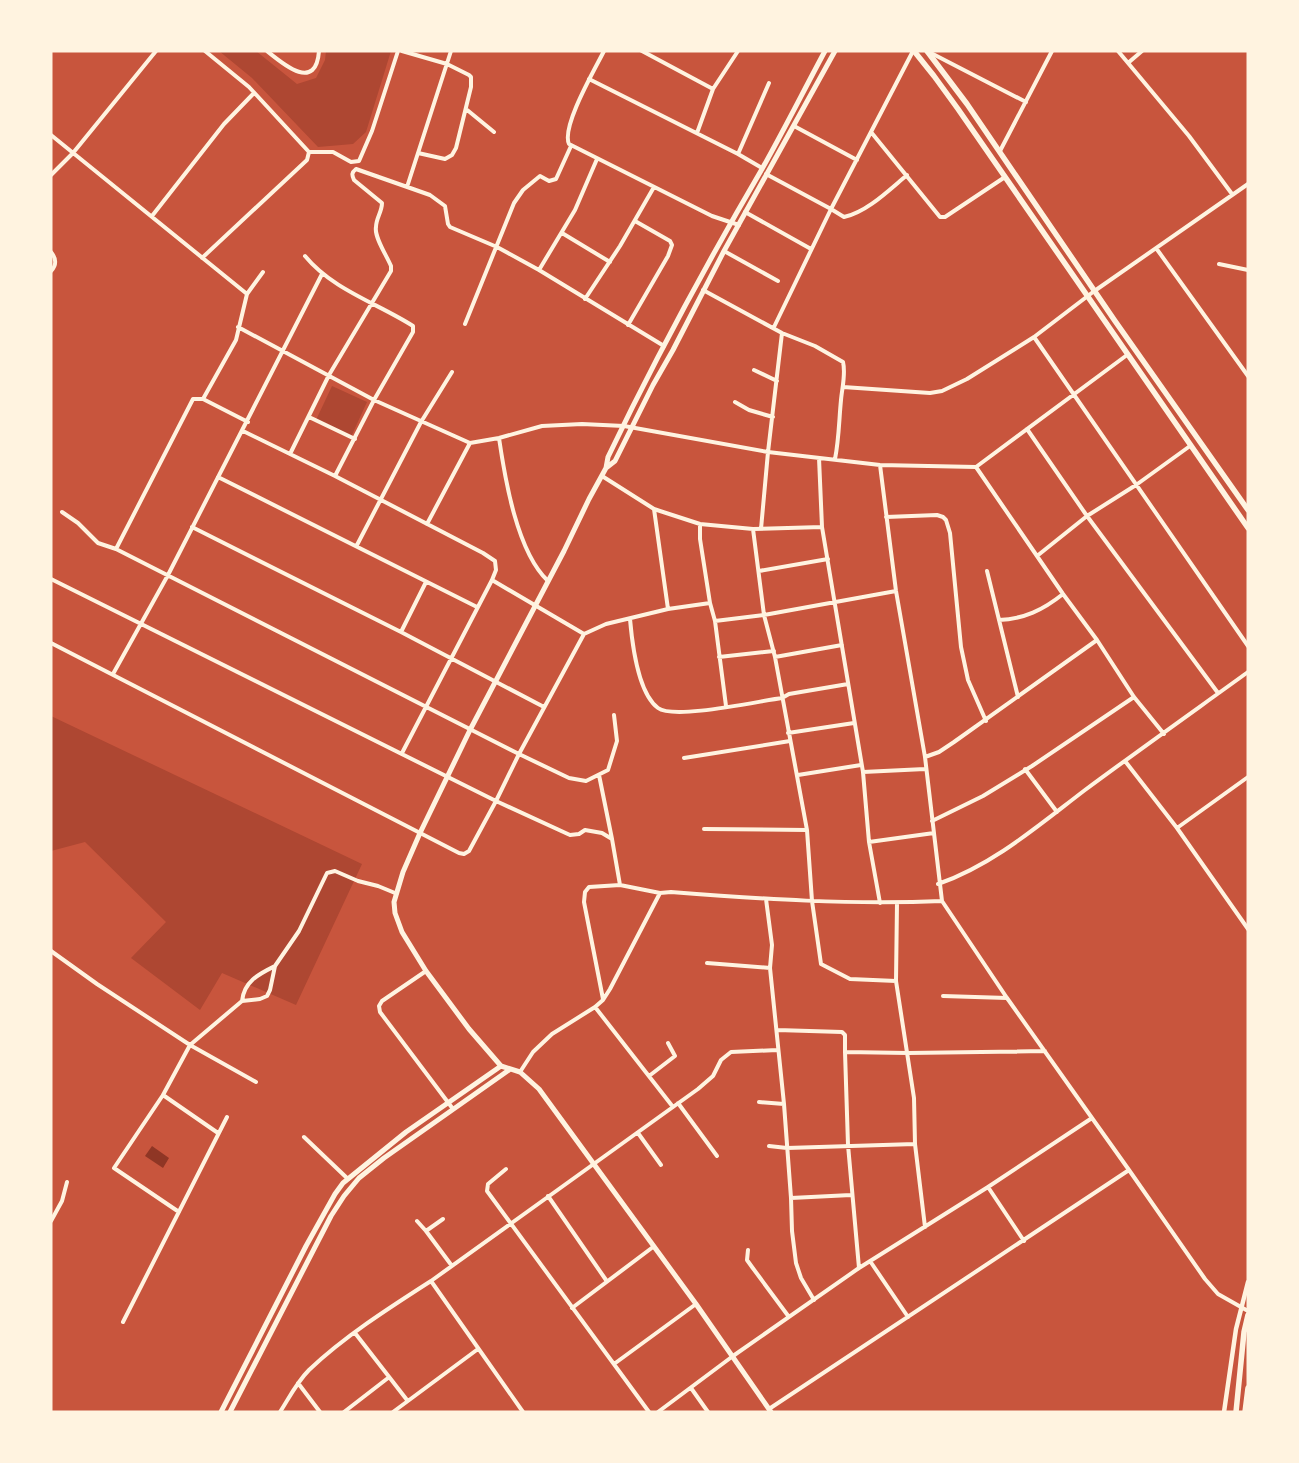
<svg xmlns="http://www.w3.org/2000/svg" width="1299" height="1463" font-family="Barlow,sans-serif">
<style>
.green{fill:#ae4732}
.water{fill:#8f3625}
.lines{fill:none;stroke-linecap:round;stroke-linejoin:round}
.minor{stroke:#fff3e0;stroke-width:4}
.tertiary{stroke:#fff3e0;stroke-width:4.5}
.secondary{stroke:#fff3e0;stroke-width:5}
.primary{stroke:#fff3e0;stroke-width:5.5}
.trunk{stroke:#fff3e0;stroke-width:5.5}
</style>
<rect width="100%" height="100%" fill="#c8553d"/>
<path class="green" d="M219 51H256L297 84 316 78 325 60 326 51H391L366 132 353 144 318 147 252 78Z
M332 386 367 402 351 437 316 420Z
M51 716 362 864 296 1005 222 973 200 1010 131 958 166 922 85 842 51 851Z"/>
<path class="water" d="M152 1146 169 1158 163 1168 145 1156Z"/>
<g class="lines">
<path class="minor" d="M267 51C284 65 316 92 319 51
M402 51 447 64 469 75 471 77V87L456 148 452 155 445 159 418 153
M604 51C595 69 561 127 569 144L712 216 739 225
M642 51 713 89
M1118 51 1189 136 1232 194
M929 52 1026 102
M1128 63 1142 51
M589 79 738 154 762 168
M466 109 494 132
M794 126 857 160
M871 132 940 217H945L1005 177
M697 133 713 89 738 51
M51 135 247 294
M1000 151 1052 51
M309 152H333L351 162 359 161 372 131 398 51
M738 154 769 83
M766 174 831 209 844 217C867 212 889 190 907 175
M51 175 73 153 156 51
M407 187 451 51
M745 212 811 249
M152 216 224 124 254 93
M562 233 610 262
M1156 248 1248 376
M724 251 778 281
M51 252C56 258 57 265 51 271
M305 256C333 290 377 303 413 326V332L374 400 335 476
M202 258 307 160 309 152 249 87 205 51
M1219 264 1248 270
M539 270 575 210 597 159
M703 290 782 333 815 346 843 362C846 374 842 388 841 400 839 420 839 439 835 459
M585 299 620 246 654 187
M465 324 514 203 523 190 540 176 549 181 556 179 571 146
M628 325 668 256 672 245 670 241 635 221
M238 327 374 400 470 443 499 438 542 426 582 424 624 426 768 452 880 465 976 467 1127 355
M774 327 831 209 913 51
M1034 337 1248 646
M754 370 777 381
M843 387 930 393 942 391 967 379 1034 337 1093 292 1248 184
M203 399 236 340 247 294 263 272
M735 402 749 410 773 417
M309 417 355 439
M1027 429 1087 516 1218 693
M243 431 335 476 483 553 495 561 496 570 492 580 402 753
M499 438C505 479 517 552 548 581
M290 454 329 375 391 271V266C387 256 374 237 376 227 376 218 382 212 382 203L354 180C352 175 351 173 356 169L430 195 445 206 448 224 450 227 497 247 539 270 664 346
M819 458 822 527 863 772 869 842 880 903
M976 467 1063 594 1097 640 1134 697 1164 734
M602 476 654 509 700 524 753 529 822 527
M218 477 477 607
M654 509 668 609
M62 512 78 523 98 543 116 549
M886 517 937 515 943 517 946 520 950 533 961 647 968 680 986 721
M427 524 470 443
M700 524V539L710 603 715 621 726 706
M192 527 401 632 544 707
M753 529 764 615 775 657 807 830
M761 529 768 452 782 333
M357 545 421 422 452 372
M1037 556 1087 516 1136 485 1190 446
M759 571 828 559
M987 571 1018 697
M51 579 496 801 519 754 116 549 193 399H203L248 422
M492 580 584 634
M630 619C632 642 638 693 658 708 674 720 759 701 782 698L789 694 848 684
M999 620C1024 619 1043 610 1063 594
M715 621 764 615 896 591
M401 632 426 582
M51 643 459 853 464 854 469 851 496 801 570 835 579 834 585 830 602 833 612 839 620 885
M719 657 774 651
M775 657 842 645
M113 674 168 575 322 274
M614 715 617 741 608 770 586 781 569 778 519 754 584 634 606 624 668 609 710 603
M788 733 854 723
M925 757 939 752 954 742 1097 640
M684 758 790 741
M1125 761 1177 828 1248 929
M1025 769 1057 812
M863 772 925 769
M599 775 612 839
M798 775 861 765
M932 821 983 796 1032 766 1134 697
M1177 828 1248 777
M704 829 807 830 812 901 821 964 850 979 896 981
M869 842 934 833
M938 884C993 865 1039 825 1085 790 1139 750 1194 711 1248 672
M766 899 772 945 770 968 784 1104 791 1198 792 1231 796 1263 801 1278 814 1300
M897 903 896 981 914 1098 915 1144 925 1227
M51 951 97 984 190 1045 163 1095 114 1168 179 1212
M707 963 770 968
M426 971 382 1001 379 1006 380 1012 453 1109
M943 996 1007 998
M603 999 584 902 585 892 589 887 620 885 660 893
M242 1001C244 981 259 974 275 966
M595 1007 603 1000 610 989 660 893 671 892C761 899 851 905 942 901
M777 1030 842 1032 845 1035V1052
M520 1072 533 1052 552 1034 595 1007 673 1107
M649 1076 675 1056 668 1043
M256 1082 190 1045 242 1001 260 999 267 996 270 990 275 966 299 931 327 873 335 871 358 881 378 886 395 893
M163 1095 218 1133
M759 1102 784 1104
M678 1103 717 1156
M638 1133 661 1165
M304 1137 348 1179
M769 1146 787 1148 915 1144
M506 1169 488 1184 487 1191 649 1412
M1129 1170 1205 1279 1218 1294 1248 1311
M988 1187 1024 1241
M548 1196 606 1280
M791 1198 851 1195
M443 1219 426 1231 452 1266
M51 1221 62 1201 67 1182
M417 1221 426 1231
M748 1250 747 1260 752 1267 789 1317
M870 1261 908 1317
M859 1268 848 1145 845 1052 908 1053 1045 1051
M572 1308 653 1247
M123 1322 227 1117
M355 1333 407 1400
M614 1364 696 1304
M298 1383 320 1412
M691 1388 708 1412
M769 1409 1129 1170 1092 1118
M280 1412C289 1398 297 1382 309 1370 345 1336 389 1308 431 1281
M344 1412 388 1378
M393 1412 478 1349
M523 1412 431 1281 698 1089 713 1076 721 1060 731 1052 777 1050
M658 1412 733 1356 859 1268 988 1187 1092 1118 1007 998 942 901 925 757 896 591 880 465"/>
<path class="tertiary" d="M1224 1412 1236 1329 1248 1282"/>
<path class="secondary" d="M606 468 608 457C655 359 707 263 762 169 784 130 804 90 825 51
M221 1412 306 1246 335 1194 343 1183 406 1132 501 1066
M230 1412 331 1216 344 1196 359 1178 384 1158 509 1070
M771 1412 696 1304 539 1089 520 1072 501 1066 469 1029 426 971 402 932 395 913 394 902 403 872 420 833 470 730 564 551 589 499 606 468 615 461 653 385 673 350 724 251 835 51"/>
<path class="primary" d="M914 51 934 76 958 109 1248 528
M927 51 967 104 1115 321 1248 510"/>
<path class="trunk" d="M1236 1412 1244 1332 1248 1315
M1245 1412 1248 1388"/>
</g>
<rect width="1299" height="1463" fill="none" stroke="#fff3e0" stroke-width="105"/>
</svg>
